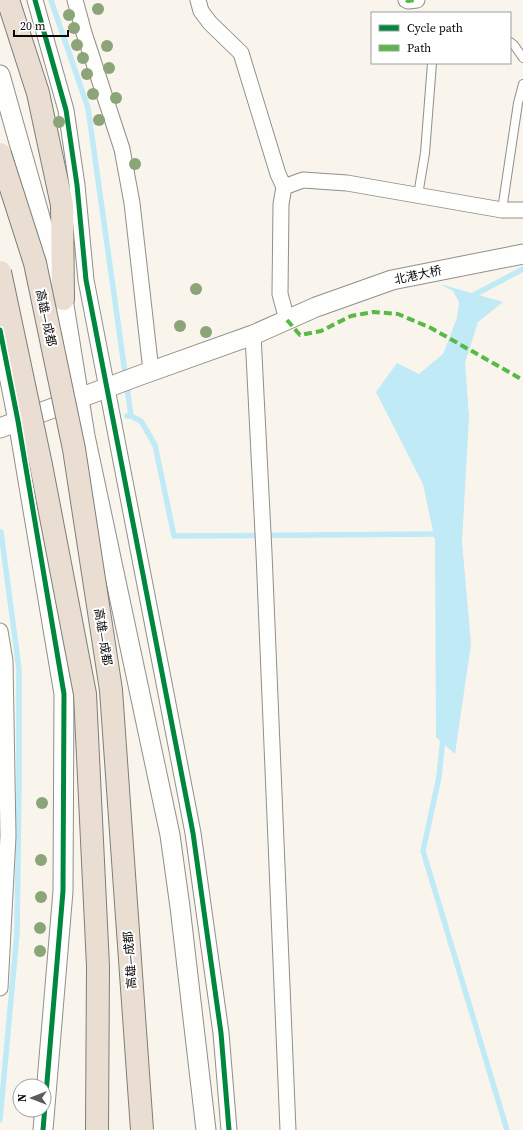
<svg xmlns="http://www.w3.org/2000/svg" width="523" height="1130" font-family="'Source Serif 4','Noto Sans SC',serif">
<style>
.water{fill:#c0eaf5}
.lines{fill:none;stroke-linecap:round;stroke-linejoin:round}
.stream{stroke:#c0eaf5;stroke-width:5.5}
.service-casing{stroke:#918f8b;stroke-width:10}
.minor-casing{stroke:#918f8b;stroke-width:17}
.tertiary-casing{stroke:#918f8b;stroke-width:21}
.trunk-casing{stroke:#7e7d78;stroke-width:24}
.service{stroke:#fefefc;stroke-width:8}
.minor{stroke:#fefefc;stroke-width:15}
.tertiary{stroke:#fefefc;stroke-width:19}
.trunk{stroke:#eaded3;stroke-width:22}
.trunk-bridge-casing{stroke:#7e7d78;stroke-width:24;stroke-linecap:butt}
.trunk-bridge{stroke:#eaded3;stroke-width:22}
.quiet{stroke:#58b947;stroke-width:4;stroke-dasharray:8 4;stroke-linecap:butt}
.cycleway-casing{stroke:#fff;stroke-width:8}
.cycleway{stroke:#00873e;stroke-width:5}
.tree{fill:#8ba478}
.labels{text-anchor:middle;dominant-baseline:central;stroke-width:4;stroke-linejoin:round;paint-order:stroke}
.street-label{font-size:12px;fill:#090909;stroke:#fff}
</style>
<rect width="100%" height="100%" fill="#f9f5ec"/>
<path class="water" d="M440 284 503 302 478 322 465 363 469 416 462 542 471 644 455 754 436 737 435 541 423 484 376 392 397 363 419 374 443 354 457 318 459 302 453 291Z"/>
<g class="lines">
<path class="stream" d="M51 0 88 108 131 416
M470 297 523 269
M127 416H131L141 421 155 445 174 536 439 534
M443 737 439 777 423 851 507 1130
M0 1120 17 933 19 784V669L1 532"/>
<g class="service-casing">
<path id="service" d="M510 42 514 45 523 58
M418 195 425 153 432 63
M502 210 518 103 523 84"/>
</g>
<g class="minor-casing">
<path id="minor" d="M35 0 66 110 77 185 86 280 193 833 221 1033 229 1130
M75 0 84 33 122 149 132 203 151 371
M198 0 201 11 210 23 241 53 278 174 284 187
M406 0 408 1 417 0
M287 320 280 294 281 204 284 187 303 180 347 183 502 210H523
M253 335 264 553 288 1130
M0 631 5 661 8 836 0 988"/>
</g>
<g class="tertiary-casing">
<path id="tertiary" d="M0 75 63 299 85 436 170 835 180 907 206 1130
M0 330 18 421 64 694 63 891 43 1130
M0 428 138 376 253 335 316 307 392 280 523 254"/>
</g>
<g class="trunk-casing">
<path id="trunk" d="M8 0 38 93 62 205 63 299"/>
</g>
<use href="#service" class="service"/>
<use href="#minor" class="minor"/>
<use href="#tertiary" class="tertiary"/>
<use href="#trunk" class="trunk"/>
<g class="trunk-bridge-casing">
<path id="trunk-bridge" d="M0 154 35 263 74 449 111 690 142 1130
M0 272 41 465 85 694 98 966 97 1130"/>
</g>
<use href="#trunk-bridge" class="trunk-bridge"/>
<path class="quiet" d="M406 0 408 1 417 0
M287 320 300 335 321 331 351 316 373 312 398 314 431 328 523 380"/>
<g class="cycleway-casing">
<path id="cycleway" d="M35 0 66 110 77 185 86 280 193 833 221 1033 229 1130
M0 330 18 421 64 694 63 891 43 1130"/>
</g>
<use href="#cycleway" class="cycleway"/>
</g>
<g class="tree">
<circle cx="98" cy="9" r="6"/>
<circle cx="69" cy="15" r="6"/>
<circle cx="74" cy="28" r="6"/>
<circle cx="77" cy="45" r="6"/>
<circle cx="107" cy="46" r="6"/>
<circle cx="83" cy="58" r="6"/>
<circle cx="109" cy="68" r="6"/>
<circle cx="87" cy="74" r="6"/>
<circle cx="93" cy="94" r="6"/>
<circle cx="116" cy="98" r="6"/>
<circle cx="99" cy="120" r="6"/>
<circle cx="59" cy="122" r="6"/>
<circle cx="135" cy="164" r="6"/>
<circle cx="196" cy="289" r="6"/>
<circle cx="180" cy="326" r="6"/>
<circle cx="206" cy="332" r="6"/>
<circle cx="42" cy="803" r="6"/>
<circle cx="41" cy="860" r="6"/>
<circle cx="41" cy="897" r="6"/>
<circle cx="40" cy="928" r="6"/>
<circle cx="40" cy="951" r="6"/>
</g>
<g class="labels">
<g class="street-label">
<text transform="translate(418 275) rotate(-12)">北港大桥</text>
<text transform="translate(46 318) rotate(78)">高雄—成都</text>
<text transform="translate(103 637) rotate(81)">高雄—成都</text>
<text transform="translate(130 960) rotate(-94)">高雄—成都</text>
</g>
</g>
<rect x="371" y="12" width="140" height="52" fill="#ffffff" stroke="#9d9d9d"/>
<rect x="379" y="25" width="20" height="6" fill="#00873e" stroke="#9d9d9d"/>
<text x="407" y="32" font-size="12" fill="#090909">Cycle path</text>
<rect x="379" y="45" width="20" height="6" fill="#58b947" stroke="#9d9d9d"/>
<text x="407" y="52" font-size="12" fill="#090909">Path</text>
<g transform="translate(32 1098) rotate(270)"><circle r="19" fill="#ffffff" stroke="#9d9d9d"/>
<path d="M0-3L7 15L0 10L-7 15Z" fill="#5d5c58"/>
<text y="-6" font-size="11" font-weight="bold" text-anchor="middle" fill="#090909">N</text>
</g>
<path d="M14 30v6h54v-6" fill="none" stroke="#090909" stroke-width="2"/>
<text x="20" y="30" font-size="12" fill="#090909" stroke="#ffffff" stroke-width="3" paint-order="stroke">20 m</text>
</svg>
